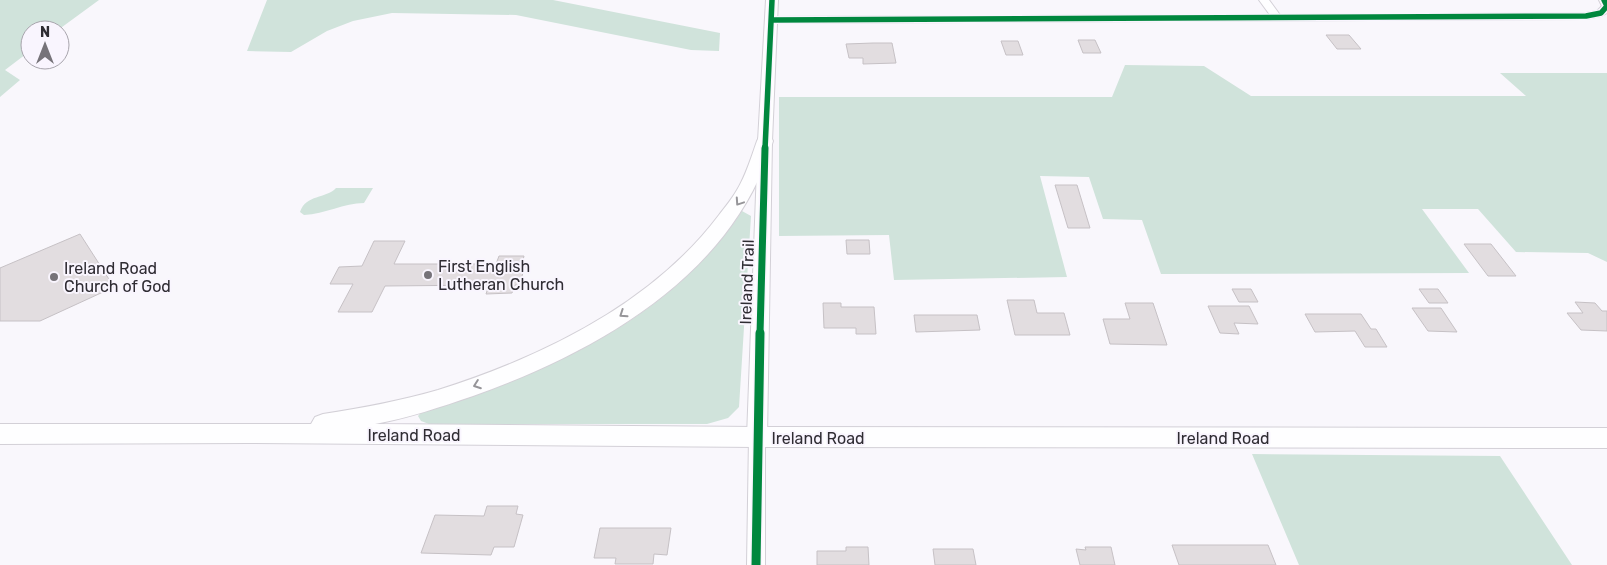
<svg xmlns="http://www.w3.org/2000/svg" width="1607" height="565" font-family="Rubik,sans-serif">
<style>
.green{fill:#d0e3db}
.building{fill:#e2dde0;stroke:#c6c1c5}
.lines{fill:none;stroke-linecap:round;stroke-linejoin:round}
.minor-casing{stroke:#d3d0d7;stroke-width:2}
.tertiary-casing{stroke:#d3d0d7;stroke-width:2}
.secondary-casing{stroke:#d3d0d7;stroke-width:2}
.minor{fill:#fefeff;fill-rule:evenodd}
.tertiary{fill:#fefeff;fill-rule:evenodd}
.secondary{fill:#fefeff;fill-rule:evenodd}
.cycleway-far2-casing{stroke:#f9f5fe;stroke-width:8}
.cycleway-far1-casing{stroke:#f9f5fe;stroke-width:10}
.cycleway-casing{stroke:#f9f5fe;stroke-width:12}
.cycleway-far2{stroke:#00873e;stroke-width:5.5}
.cycleway-far1{stroke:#00873e;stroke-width:7}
.cycleway{stroke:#00873e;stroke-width:9}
.oneway{stroke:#969599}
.poi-dot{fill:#767379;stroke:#f9f5fe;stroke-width:2}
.labels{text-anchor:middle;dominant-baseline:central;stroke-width:4;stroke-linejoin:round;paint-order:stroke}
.poi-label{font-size:16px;fill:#2f2c33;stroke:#f9f5fe;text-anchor:start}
.street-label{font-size:16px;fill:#2f2c33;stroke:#f9f5fe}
</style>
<rect width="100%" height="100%" fill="#f9f7fc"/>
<path class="green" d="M0 0H99L58 30H30V51L5 70 20 80 0 97Z
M267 0H553L720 33 719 51 691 50 516 15 392 13 353 21 327 31 291 52 247 51Z
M1125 65 1204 66 1251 96H1526L1500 73H1607V262L1588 253 1516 252 1478 209H1422L1469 273 1161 274 1142 220 1103 219 1089 177 1040 176 1067 277 894 280 889 235 779 236V97H1112Z
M336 188H373L364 203C344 203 325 214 304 215L300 212C306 194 326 199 336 188Z
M742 211 751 216 739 407 728 418 707 424H429L421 421 418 416 422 411C542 376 671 320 742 211Z
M1252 454 1500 456 1572 565H1299Z"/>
<path class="building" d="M1326 35H1349L1361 49H1337Z
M1078 40H1095L1101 53H1083Z
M1001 41H1018L1023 55H1006Z
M873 43H892L896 63 863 64V58H849L846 44Z
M1055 185H1077L1090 228H1068Z
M80 234 114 287 40 321H0V268Z
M846 240H869L870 254H847Z
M374 241H405L394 264H496L499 256H524L522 264H526L519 285H515L512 293 486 294 489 285 385 286 372 312H338L353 284H330L339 267 362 266Z
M1464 244H1491L1516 276H1488Z
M1232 289H1251L1258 302H1239Z
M1419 289H1438L1448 303H1429Z
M1007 300H1034L1037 313H1064L1070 335H1015Z
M1575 302 1595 303 1602 311H1607V331L1581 330 1567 313H1583Z
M823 303H841V307H874L876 334H856V328H824Z
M1125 303H1153L1167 345 1110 344 1103 319H1130Z
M1208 306H1249L1258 324 1234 323 1239 334 1220 333Z
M1412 308H1441L1457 332 1428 331Z
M1305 314H1361L1371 329H1376L1387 347H1365L1355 331 1315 332Z
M914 315H977L980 330 916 332Z
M487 506H518L516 514 523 515 514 547H494L491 555 421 553 435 515 484 516Z
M600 528H671L667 555 654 554 653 564H615L616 558H594Z
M1172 545H1268L1276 565H1179Z
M846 547H868L869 565H817V551H846Z
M1085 547H1111L1115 565H1080L1076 549 1086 550Z
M933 549H973L976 565H935Z"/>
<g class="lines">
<g class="minor-casing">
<path id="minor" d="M1259 0H1269L1280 15 1586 13 1597 11 1602 6 1599 0H1607V13L1601 16 1586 19 772 23 767 20 772 17 1270 15Z
M757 430 763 432 765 437V565H747L749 437 751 432Z"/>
</g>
<g class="tertiary-casing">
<path id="tertiary" d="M766 0H778L772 141 767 437 764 443 757 446 750 443 747 437 758 141Z"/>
</g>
<g class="secondary-casing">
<path id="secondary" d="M765 136 771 137 773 141C734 275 597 352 473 396 441 407 408 418 375 424L757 427 1607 428V448L757 447 248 443 0 444V424H311L315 417 323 414C362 408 400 401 438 390 542 357 652 304 719 215 725 207 732 199 737 190 746 175 751 158 757 141L759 137Z"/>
</g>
<use href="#minor" class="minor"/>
<use href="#tertiary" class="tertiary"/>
<use href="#secondary" class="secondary"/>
<g class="cycleway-far2-casing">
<path id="cycleway-far2" d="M772 20 1586 16 1601 13 1607 6 1604 0
M765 149 772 0"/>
</g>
<g class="cycleway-far1-casing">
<path id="cycleway-far1" d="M760 334 765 148"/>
</g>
<g class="cycleway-casing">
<path id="cycleway" d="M756 565 760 333"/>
</g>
<use href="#cycleway-far2" class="cycleway-far2"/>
<use href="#cycleway-far1" class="cycleway-far1"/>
<use href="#cycleway" class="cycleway"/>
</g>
<defs><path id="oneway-chevron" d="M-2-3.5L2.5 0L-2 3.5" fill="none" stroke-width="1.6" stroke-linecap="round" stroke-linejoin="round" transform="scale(1.25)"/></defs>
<g class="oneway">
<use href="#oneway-chevron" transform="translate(739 202) rotate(124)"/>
<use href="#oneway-chevron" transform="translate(623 314) rotate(146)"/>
<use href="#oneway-chevron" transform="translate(477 385) rotate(160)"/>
</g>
<g class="poi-dot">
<circle cx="428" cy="275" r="5"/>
<circle cx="54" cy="277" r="5"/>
</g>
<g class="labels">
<g class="poi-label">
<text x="438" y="266">First English<tspan x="438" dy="18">Lutheran Church</tspan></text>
<text x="64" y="268">Ireland Road<tspan x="64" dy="18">Church of God</tspan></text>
</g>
<g class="street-label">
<text transform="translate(747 282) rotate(-88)">Ireland Trail</text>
<text x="414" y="435">Ireland Road</text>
<text x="818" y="438">Ireland Road</text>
<text x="1223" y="438">Ireland Road</text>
</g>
</g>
<g transform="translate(45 45)"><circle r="24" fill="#f9f5fe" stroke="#a8a5ad"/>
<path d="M0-4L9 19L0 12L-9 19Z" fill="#767379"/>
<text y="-8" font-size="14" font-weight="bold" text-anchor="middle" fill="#2f2c33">N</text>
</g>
</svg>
